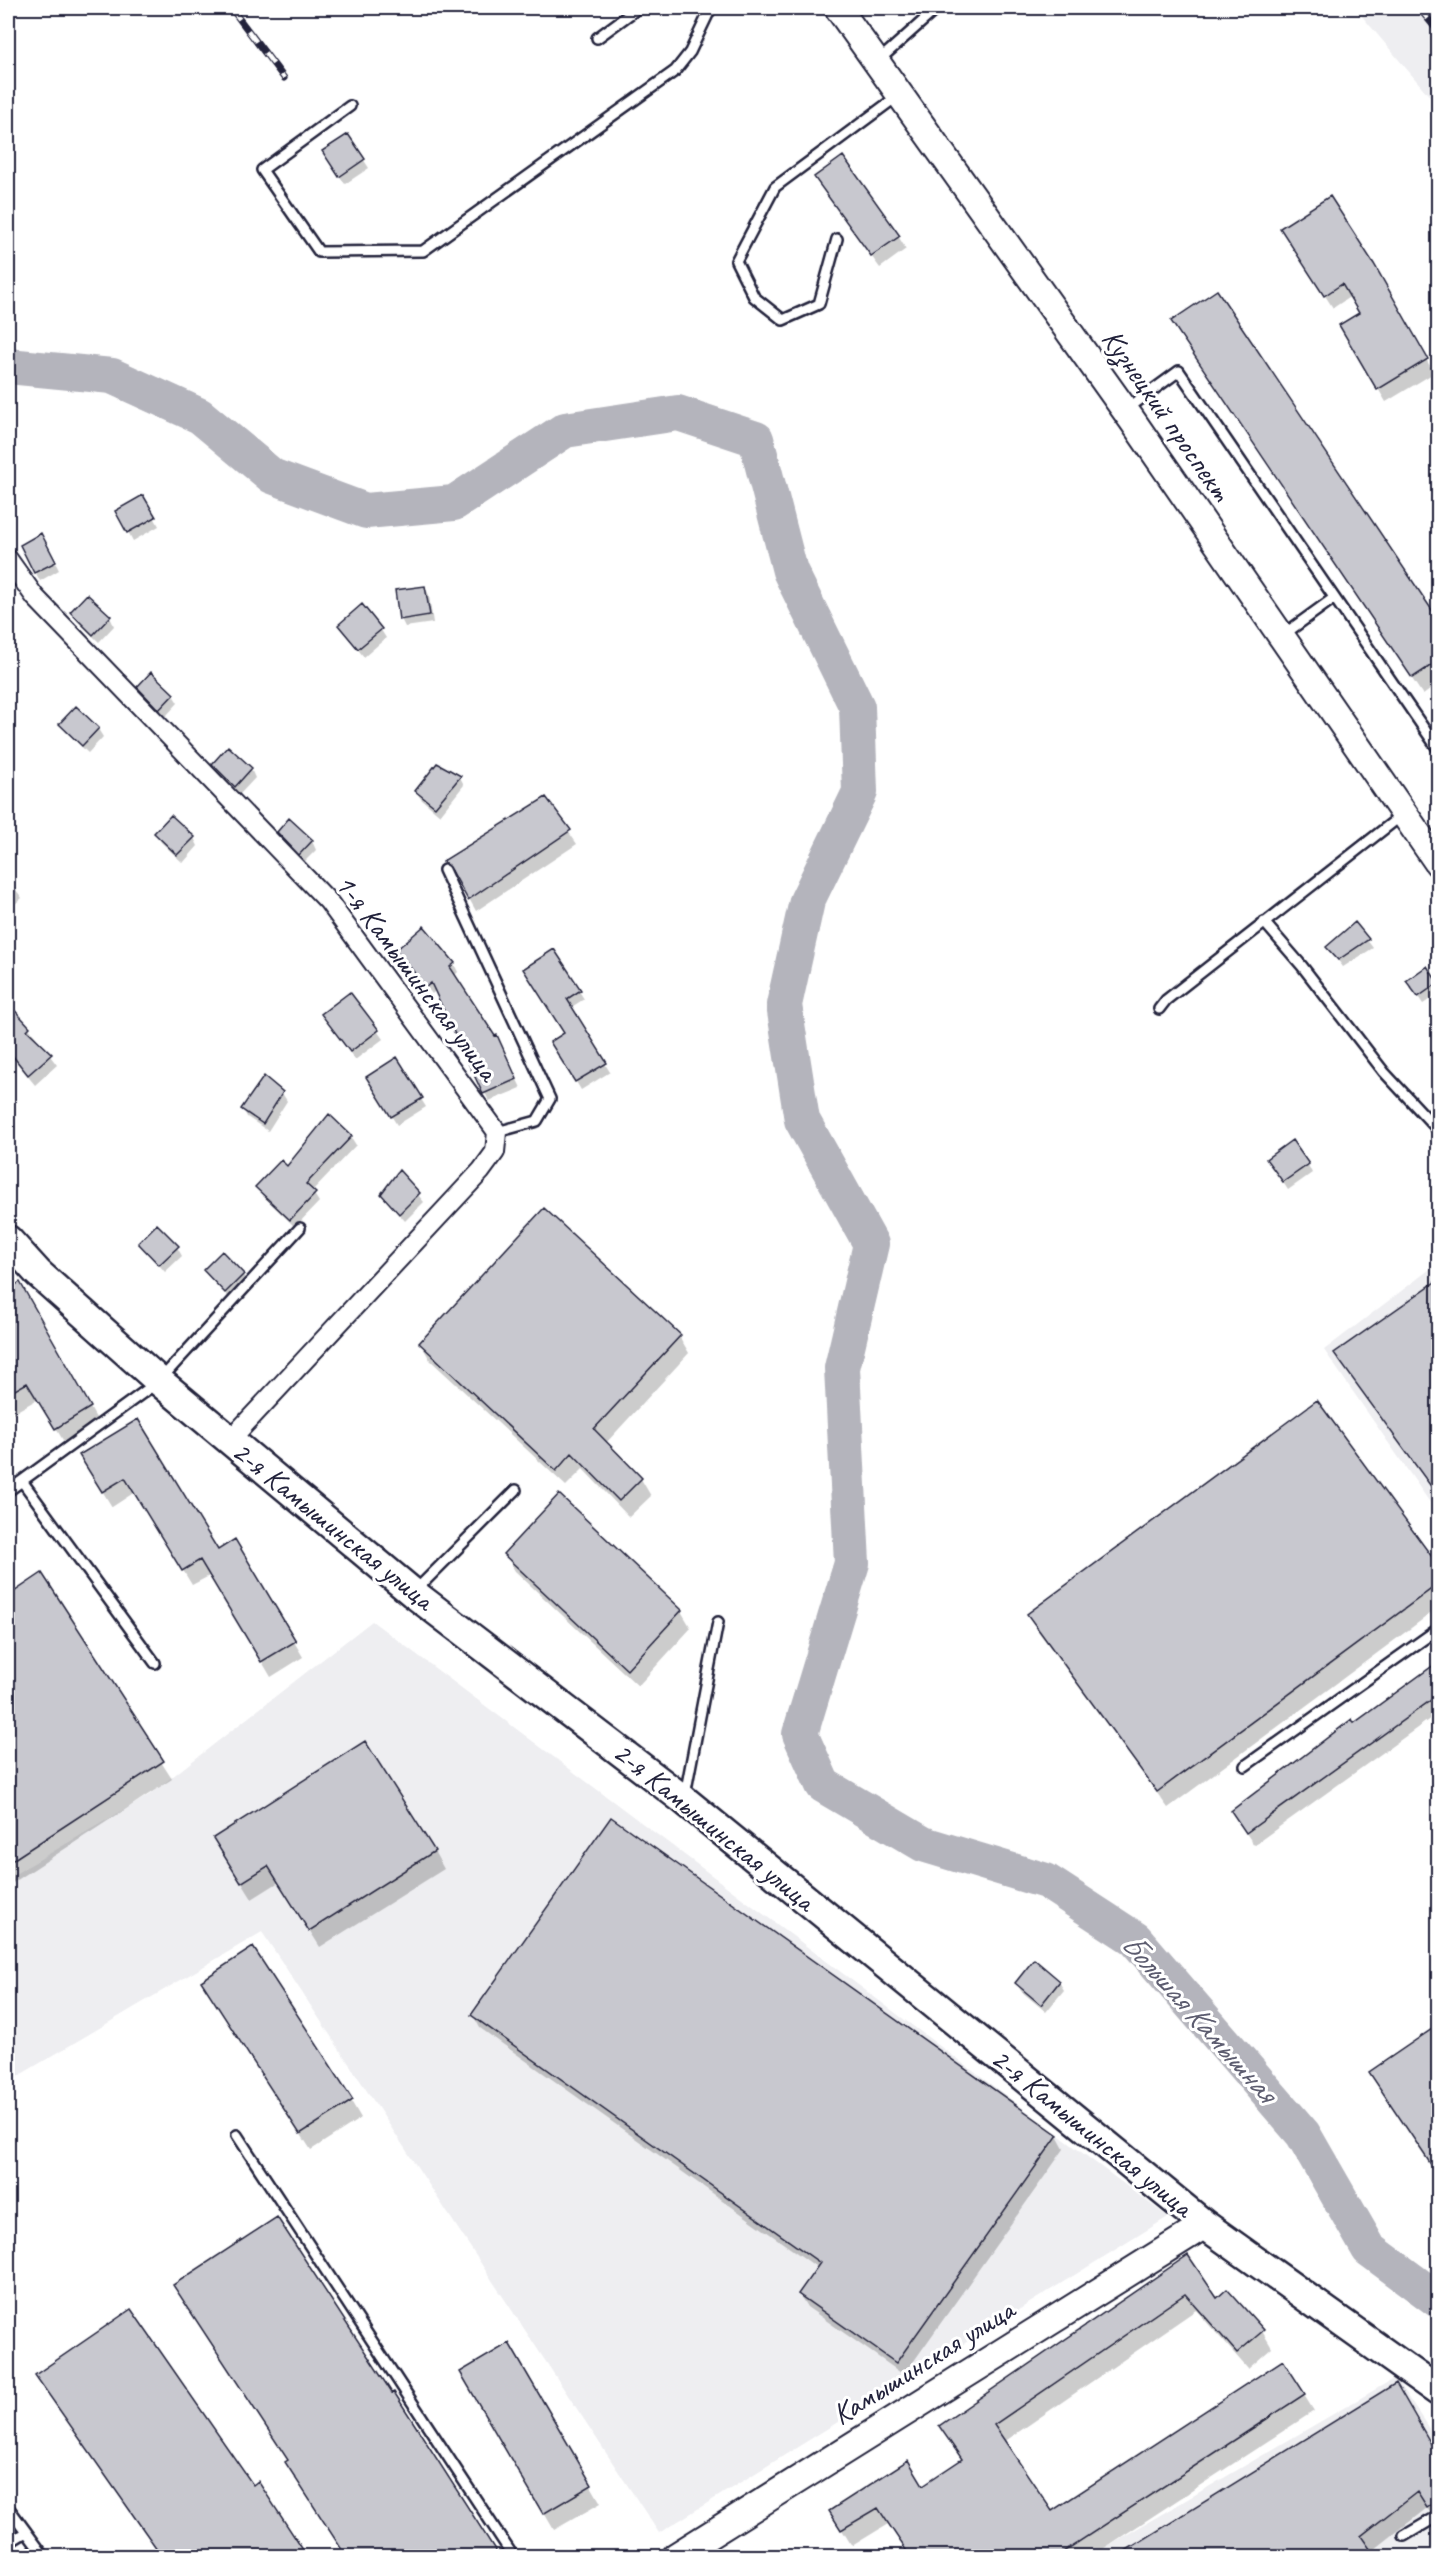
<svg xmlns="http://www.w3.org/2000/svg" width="1446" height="2564" font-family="Caveat,sans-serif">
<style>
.built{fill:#eeeef1}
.shadow{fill:#0003}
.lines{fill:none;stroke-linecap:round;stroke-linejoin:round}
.river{stroke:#b4b4bc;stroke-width:36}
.building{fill:#c8c8cf;stroke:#22223b;stroke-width:1.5}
.lane-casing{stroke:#22223b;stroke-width:14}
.street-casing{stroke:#22223b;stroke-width:22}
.secondary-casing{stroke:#22223b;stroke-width:30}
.primary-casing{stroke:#22223b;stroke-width:33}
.lane{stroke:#fff;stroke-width:9}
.street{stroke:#fff;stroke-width:18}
.secondary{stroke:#fff;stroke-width:26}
.primary{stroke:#fff;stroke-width:28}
.rail-casing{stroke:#22223b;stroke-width:7}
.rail{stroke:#fff;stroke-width:4.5;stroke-dasharray:14;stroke-linecap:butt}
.labels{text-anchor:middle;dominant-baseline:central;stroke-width:6;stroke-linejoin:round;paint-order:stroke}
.street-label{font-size:30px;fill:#22223b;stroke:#fff}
.water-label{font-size:32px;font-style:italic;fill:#5c5c6f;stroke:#fff}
</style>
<rect width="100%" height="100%" fill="#fff"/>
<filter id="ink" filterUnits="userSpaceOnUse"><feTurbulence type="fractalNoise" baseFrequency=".0167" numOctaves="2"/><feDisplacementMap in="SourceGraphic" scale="12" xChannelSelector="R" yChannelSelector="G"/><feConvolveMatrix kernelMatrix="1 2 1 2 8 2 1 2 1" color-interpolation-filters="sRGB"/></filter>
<g filter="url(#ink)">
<path class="built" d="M1355 8H1438V106Z
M1438 1263V1514L1324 1350Z
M372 1621 1168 2217 659 2533 262 1932 8 2082V1878L149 1795Z
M1395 2378 1438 2442V2556H1090Z"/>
<path class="shadow" d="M348 136 369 168 345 184 329 160Z
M823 190 898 236 906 249 880 268Z
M1290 241 1372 265 1434 373 1386 402 1341 326 1361 314 1351 296 1333 308Z
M1217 292 1438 621V684L1423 695 1183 339Z
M143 497 159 526 133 541 117 511Z
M45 543 59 570 40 581 22 546Z
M425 587 429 595 433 623 405 627 401 619Z
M72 612 110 617 114 626 99 642 77 621Z
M339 626 381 630 386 638 364 657Z
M139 687 173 695 178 703 165 717Z
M76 708 98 729 103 737 88 753 66 732 61 724Z
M214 764 251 769 255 778 240 794 218 773Z
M460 777 464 785 440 815 421 799 416 791Z
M546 799 577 844 476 911 458 879 452 874 445 862Z
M279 832 312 841 316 850 304 862Z
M156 833 194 838 198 846 183 863 161 842Z
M8 879 22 898 8 910Z
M1355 924 1373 948 1343 967 1328 947Z
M398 950 454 964 458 972 454 976 501 1045 521 1088 489 1101 436 990 432 994Z
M554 951 584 999 570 1008 610 1072 581 1090 557 1050 565 1033Z
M1427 968 1438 986V994L1423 1004 1413 989Z
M350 994 383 1039 355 1060 323 1015Z
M8 1005 29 1028 57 1065 35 1085 12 1057 9 1060 8 1058Z
M372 1085 421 1099 426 1107 397 1125Z
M282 1093 287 1101 268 1131 247 1117 243 1109Z
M351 1137 356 1145 312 1191 319 1202 295 1227 262 1195 257 1187 287 1168Z
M1308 1165 1312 1173 1288 1190 1273 1167Z
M399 1172 424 1202 405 1221 383 1195Z
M140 1243 177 1247 182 1256 165 1272Z
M205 1270 243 1275 248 1283 231 1300Z
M1438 1282V1496L1336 1354Z
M19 1284 100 1425 66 1445 38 1399 8 1416V1292Z
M679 1336 689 1353 606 1443 641 1479 651 1496 629 1517 583 1469 566 1486 430 1360 421 1344Z
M1317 1402 1438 1567V1608L1168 1808 1038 1631 1029 1614Z
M138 1421 217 1552 235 1541 303 1657 271 1677 211 1575 192 1585 135 1492 112 1507 81 1456Z
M8 1470 13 1480 8 1484Z
M505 1554 681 1611 691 1628 638 1686 515 1571Z
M41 1575 172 1779 8 1886V1597Z
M1438 1664V1713L1254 1845 1240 1824 1354 1725Z
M434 1851 444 1869 320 1947 279 1882 252 1899 225 1856Z
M1059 1982 1064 1990 1046 2012 1021 1991 1017 1983Z
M213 1998 351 2101 361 2118 311 2150Z
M473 2015 1057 2136 1064 2149 904 2375 807 2307 799 2294 818 2268 480 2028Z
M1438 2027V2175L1371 2072Z
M1187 2258 1216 2301 1262 2331 1272 2348 1248 2369 1196 2310 1004 2442 1052 2513 1304 2395 1314 2411 1092 2556H911L888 2524 852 2546 831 2512 923 2487 963 2460 941 2427Z
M509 2345 601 2503 554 2530 462 2372Z
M1396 2385 1438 2459V2524L1427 2508 1370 2553 1373 2556H1120Z
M47 2392 252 2487 257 2484 305 2556H162Z
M394 2394 497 2556H346L297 2479Z"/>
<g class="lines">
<path class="river" d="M8 366 112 376 200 416 272 476 366 511 454 503 565 430 678 413 756 439 790 571 857 707 860 792 807 901 784 1005 802 1120 871 1244 842 1368 852 1563 800 1734 823 1785 923 1844 1046 1881 1135 1939 1303 2134 1369 2249 1438 2300"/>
</g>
<path class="building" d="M348 134 365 159 339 177 322 151Z
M843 156 900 236 871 256 814 177Z
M1330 196 1374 264 1428 359 1377 390 1339 325 1359 313 1342 284 1324 296 1280 228Z
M1217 290 1438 619V661L1412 678 1171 321Z
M143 495 156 517 127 533 115 511Z
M41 533 56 562 34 573 20 545Z
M425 586 430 615 399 620 395 590Z
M87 594 111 616 93 635 70 612Z
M362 604 382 629 358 649 338 625Z
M151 672 174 694 159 710 137 687Z
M76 706 99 728 82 746 59 724Z
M228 746 252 768 235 787 212 764Z
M437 763 461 776 435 807 415 791Z
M546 797 571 830 468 900 450 867 443 861Z
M171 815 195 837 177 855 154 833Z
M289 818 313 840 299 855 277 832Z
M1355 922 1369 939 1338 960 1326 947Z
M424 926 455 963 450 967 495 1036 497 1035 517 1079 483 1094 482 1092 431 983 426 987 396 950Z
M554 949 581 990 567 999 607 1063 575 1082 550 1042 564 1033 523 969Z
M1427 966 1438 983 1418 997 1406 981Z
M350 992 379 1030 350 1052 321 1014Z
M8 1003 30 1027 27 1030 52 1054 28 1075 8 1050Z
M397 1057 423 1098 391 1117 366 1077Z
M264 1076 283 1092 263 1124 241 1109Z
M329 1114 352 1136 306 1184 316 1193 290 1220 255 1187 281 1160 287 1166Z
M1292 1140 1309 1164 1283 1182 1266 1159Z
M399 1170 420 1193 399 1214 381 1194Z
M544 1208 681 1335 594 1429 642 1478 619 1501 572 1453 556 1471 419 1343Z
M157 1224 179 1246 159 1265 138 1243Z
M222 1251 244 1274 225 1293 203 1270Z
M1438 1280V1496L1334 1353Z
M20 1282 91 1407 55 1429 27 1383 8 1394V1290Z
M1317 1400 1438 1565V1584L1157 1792 1027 1614Z
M138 1419 218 1550 235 1539 296 1641 261 1662 200 1560 182 1571 125 1478 102 1492 79 1455Z
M559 1494 682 1610 627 1670 503 1554Z
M42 1573 164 1761 8 1863V1596Z
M1438 1662V1695L1246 1833 1231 1811 1352 1719 1354 1723Z
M365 1741 435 1851 309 1931 268 1866 241 1883 213 1838Z
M611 1817 1058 2135 896 2363 798 2294 820 2263 471 2015Z
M253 1947 353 2100 300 2134 201 1981Z
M1034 1959 1060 1981 1041 2005 1015 1983Z
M1438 2025V2175L1369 2072Z
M277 2217 392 2393 394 2392 499 2556H346L285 2462 288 2460 173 2285Z
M1188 2255 1217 2298 1227 2289 1264 2330 1237 2353 1185 2294 994 2425 1052 2511 1283 2360 1305 2394 1057 2556H910L878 2508 841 2530 829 2511 908 2460 923 2485 962 2459 939 2426Z
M131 2309 253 2485 258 2481 307 2556H162L145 2532 35 2375Z
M509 2343 592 2485 543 2514 460 2372Z
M1396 2383 1438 2456V2500L1427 2508 1417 2492 1361 2536 1375 2556H1117Z"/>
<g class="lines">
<g class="lane-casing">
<path id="lane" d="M597 38 638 8
M878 61 933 12
M350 106 262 170 319 252 423 251 675 71 690 52 711 8
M837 239 819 304 783 320 754 297 736 261 775 187 899 95
M1127 409 1179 371 1438 749
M1283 635 1334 598
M444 870 550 1099 537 1121 497 1132
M1264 922 1302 966 1384 1072 1438 1130
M1159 1009 1166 1000 1402 815
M22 1481 155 1663
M8 1491 159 1381 300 1228
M415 1591 516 1490
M1245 1766 1438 1629
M685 1795 718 1622
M237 2135 513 2556
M8 2507 44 2556
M1404 2536 1438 2516
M8 2543 26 2532"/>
</g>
<g class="street-casing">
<path id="street" d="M8 559 35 597 328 901 497 1132 495 1152 481 1171 230 1440"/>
</g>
<g class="secondary-casing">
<path id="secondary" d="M838 8 1132 420 1438 863
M676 2556 1205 2225"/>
</g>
<g class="primary-casing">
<path id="primary" d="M8 1240 38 1273 159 1381 413 1593 684 1800 1205 2225 1438 2391"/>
</g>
<use href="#lane" class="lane"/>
<use href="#street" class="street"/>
<use href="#secondary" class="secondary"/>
<use href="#primary" class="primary"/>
<g class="rail-casing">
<path id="rail" d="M231 8 284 78
M1419 8 1438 31"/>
</g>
<use href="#rail" class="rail"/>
</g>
</g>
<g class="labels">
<g class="street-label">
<text transform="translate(1167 415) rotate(55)">Кузнецкий проспект</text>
<text transform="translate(417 977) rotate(53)">1-я Камышинская улица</text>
<text transform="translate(333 1525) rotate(39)">2-я Камышинская улица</text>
<text transform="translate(714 1826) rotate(39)">2-я Камышинская улица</text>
<text transform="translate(1092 2132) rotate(39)">2-я Камышинская улица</text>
<text transform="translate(923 2362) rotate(-32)">Камышинская улица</text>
</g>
<g class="water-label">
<text transform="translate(1199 2017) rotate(48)">Большая Камышная</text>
</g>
</g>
<rect width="1446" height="2564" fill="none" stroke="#fff" stroke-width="30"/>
<rect x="15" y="15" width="1416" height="2534" fill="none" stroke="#22223b" stroke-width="2" filter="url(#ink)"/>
</svg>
